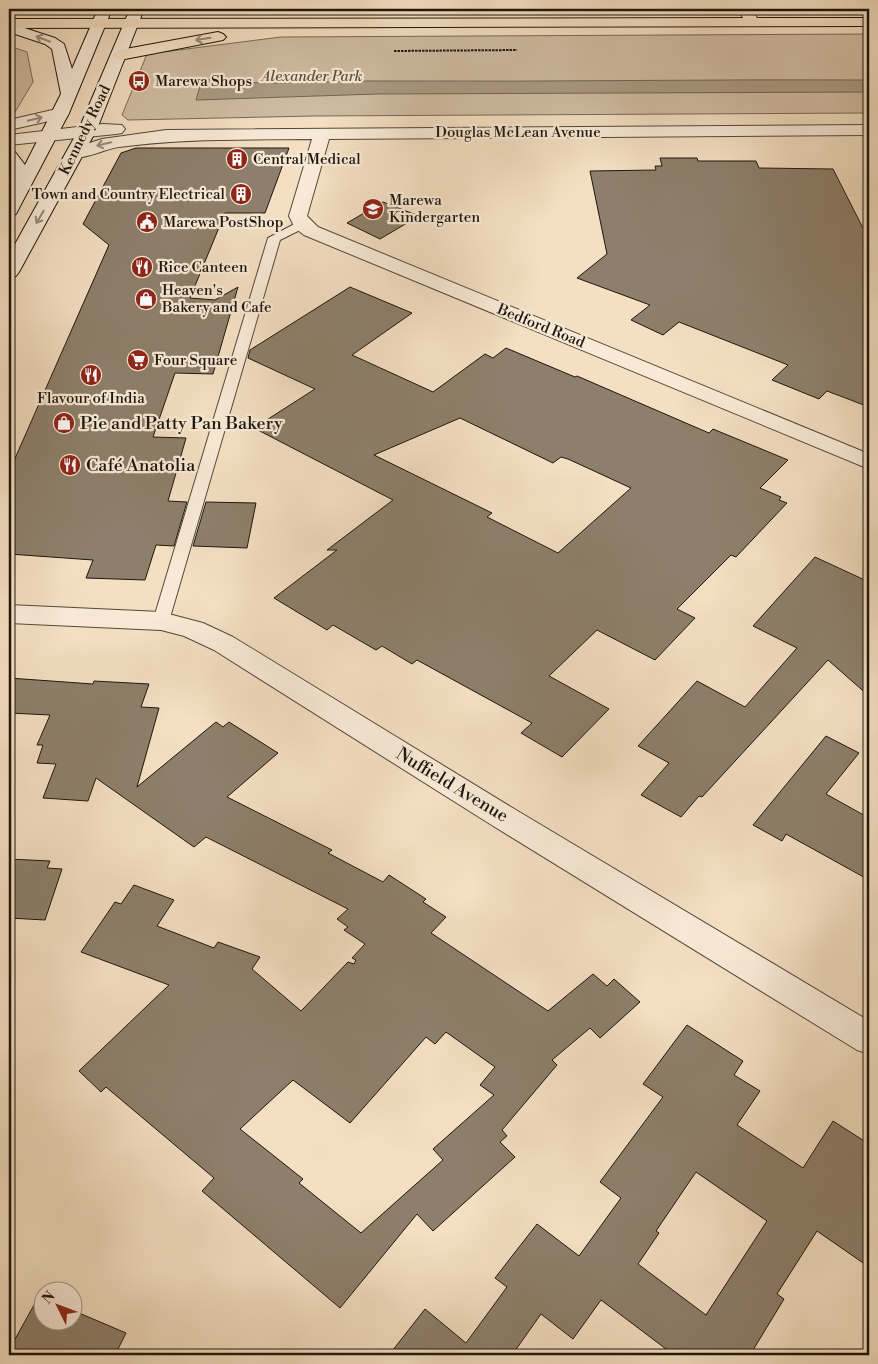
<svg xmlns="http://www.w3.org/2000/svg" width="878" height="1364" font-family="'Libre Bodoni',serif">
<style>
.green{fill:#d0bda3;stroke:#776a58}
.water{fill:#ab9b84;stroke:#736654}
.building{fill:#8d7f6b;stroke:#1e160c;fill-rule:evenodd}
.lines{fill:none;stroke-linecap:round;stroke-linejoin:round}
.service-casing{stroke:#54483a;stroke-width:2}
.minor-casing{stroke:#54483a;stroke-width:2}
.secondary-casing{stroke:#1e160c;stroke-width:2}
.primary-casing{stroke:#1e160c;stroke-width:2}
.path{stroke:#1e160c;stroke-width:2;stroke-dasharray:2.5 1;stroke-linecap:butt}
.service{fill:#f8ead7;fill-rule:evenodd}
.minor{fill:#f8ead7;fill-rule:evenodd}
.secondary{fill:#f8ead7;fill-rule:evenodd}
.primary{fill:#f4dfc2;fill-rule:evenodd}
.oneway{stroke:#968b7c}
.oneway2{stroke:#948570}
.labels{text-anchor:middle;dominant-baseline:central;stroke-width:4.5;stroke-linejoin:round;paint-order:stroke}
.far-park-label{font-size:15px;font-style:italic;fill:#5c5041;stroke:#f8ead7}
.far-poi-label{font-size:15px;fill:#1e160c;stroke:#f8ead7;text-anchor:start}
.far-street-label{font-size:15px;fill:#1e160c;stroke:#f8ead7}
.poi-label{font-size:18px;fill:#1e160c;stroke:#f8ead7;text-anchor:start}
.street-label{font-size:18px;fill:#1e160c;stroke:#f8ead7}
</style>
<rect width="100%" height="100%" fill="#f4dfc2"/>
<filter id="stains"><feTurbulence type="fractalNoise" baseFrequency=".004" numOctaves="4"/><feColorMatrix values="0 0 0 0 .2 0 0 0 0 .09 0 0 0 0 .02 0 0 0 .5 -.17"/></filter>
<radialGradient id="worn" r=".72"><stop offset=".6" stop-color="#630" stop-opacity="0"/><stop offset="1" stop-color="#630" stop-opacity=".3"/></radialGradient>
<path class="green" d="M869 34V113L314 116 128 120 122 115 147 54 281 37Z
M9 46 27 52 33 82 9 122Z"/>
<path class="water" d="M202 79C267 87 331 80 395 81 553 82 711 79 869 80V92L377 94 196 100Z"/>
<path class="building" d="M136 148H289L265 213H225L190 298 215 300 238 287 213 374 175 373 153 437 186 438 168 501 187 502 174 546 156 545 145 580 86 578 93 560 9 554V472L109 245 83 224 121 153Z
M660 158H697L698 161H756L759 168 833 169 869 240V407L827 391 819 399 772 380 788 365 679 322 663 335 631 320 650 305 577 278 607 254 590 171 656 170 655 166H662Z
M383 202 419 216 380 239 347 223Z
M350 287 412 313 352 355 433 392 485 354 493 358 506 348 575 377 577 376 709 433 713 429 788 460 760 488 781 497 779 500 787 503 736 557 731 555 677 609 695 618 655 660 597 630 549 676 609 709 562 757 521 733 532 723 417 660 412 664 382 646 376 650 333 625 327 630 274 598 337 550H327L393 500 254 428 315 389 248 358 250 350ZM460 418 553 463 561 457 568 459 631 488 558 553 487 517 492 513 374 455Z
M206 502 256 503 247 548 193 546Z
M815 557 869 582V696L828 660 702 797 699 796 681 817 641 795 669 763 638 746 697 681 745 707 797 648 753 626Z
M9 678 93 684 94 681 149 684 141 707 159 708 137 787 216 722 223 727 229 722 278 753 227 797 332 850 328 853 383 882 389 875 426 899 423 902 446 917 431 933 548 1011 593 974 607 986 614 979 640 1002 600 1038 590 1028 552 1060 557 1065 502 1130 507 1136 500 1142 515 1157 433 1231 417 1214 340 1308 202 1191 214 1178 106 1087 101 1092 79 1071 169 985 81 952 115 902 121 904 134 885 174 900 157 926 214 948 218 942 260 957 252 969 301 1011 348 962 354 964 356 960 352 958 365 944 344 930 348 927 337 919 348 909 206 837 194 847 96 778 88 801 43 798 56 764 37 763 43 745H37L50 715 9 713ZM446 1032 495 1067 480 1085 494 1095 433 1149 443 1160 361 1233 299 1183 303 1179 240 1129 293 1080 350 1123 426 1037 435 1044Z
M826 736 859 753 826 794 869 818V880L786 834 782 841 753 825Z
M9 859 50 861 47 868 62 869 45 920 9 918Z
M687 1025 743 1061 734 1075 760 1091 737 1125 803 1168 833 1121 869 1144V1267L817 1231 777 1294 784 1299 750 1355H674L601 1300 573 1339 541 1314 512 1355H389L425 1309 466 1343 507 1287 495 1278 537 1224 579 1256 621 1198 600 1182 663 1097 643 1084ZM696 1172 767 1221 706 1315 638 1264 659 1233 656 1231Z
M39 1296 42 1298V1322H72V1310L126 1333 115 1355H9V1350Z"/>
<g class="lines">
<g class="service-casing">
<path id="service" d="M302 220 308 224 306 227 280 240 169 621 167 625H155L153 621 268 238Z"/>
</g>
<g class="minor-casing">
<path id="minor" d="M738 9H752L759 22 757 25H747Z
M61 108 67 109 69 113 67 117 9 130V120Z
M103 124 122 125 125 129 122 133 116 134 9 145V135Z
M869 125V135L329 139 307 216 318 227 869 454V469L304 235 295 228 289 216 312 139C247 140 183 138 119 147 104 149 85 160 71 157L68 153 71 149 102 139 166 130Z
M9 605 161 612 203 623 233 637 511 807 869 1021V1054L857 1050 490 824 214 650 184 636 161 630 9 623Z"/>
</g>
<g class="secondary-casing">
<path id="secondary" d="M98 9H112L69 113 18 210 16 214 9 216V151L15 152 25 165 61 94 52 49 45 44 9 32V23L55 38 64 44 72 69Z
M130 9H144L97 129 19 272 16 276 9 278V255L79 129Z"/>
</g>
<g class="primary-casing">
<path id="primary" d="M869 18V26L9 28V19Z
M218 32 223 34 226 37 223 40 120 60 112 55 120 50Z"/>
</g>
<path class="path" d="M394 51 517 50"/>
<use href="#service" class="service"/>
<use href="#minor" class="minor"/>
<use href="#secondary" class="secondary"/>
<use href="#primary" class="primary"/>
</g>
<defs><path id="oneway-shaft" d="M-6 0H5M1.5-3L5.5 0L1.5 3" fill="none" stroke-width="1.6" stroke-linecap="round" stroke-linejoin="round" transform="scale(1.25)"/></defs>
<g class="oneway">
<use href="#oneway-shaft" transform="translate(43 39) rotate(-159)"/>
<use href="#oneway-shaft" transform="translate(35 119) rotate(-13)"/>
<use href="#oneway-shaft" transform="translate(104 144) rotate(166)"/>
<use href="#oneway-shaft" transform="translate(40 217) rotate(120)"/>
</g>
<use class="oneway2" href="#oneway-shaft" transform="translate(203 39) rotate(171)"/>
<defs>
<g id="bus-disc" transform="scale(1.125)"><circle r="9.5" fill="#8f2418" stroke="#f8ead7"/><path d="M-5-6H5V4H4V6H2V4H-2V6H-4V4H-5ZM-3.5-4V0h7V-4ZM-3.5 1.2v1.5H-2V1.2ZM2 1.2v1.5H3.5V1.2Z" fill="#fff"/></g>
<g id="building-disc" transform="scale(1.125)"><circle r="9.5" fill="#8f2418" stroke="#f8ead7"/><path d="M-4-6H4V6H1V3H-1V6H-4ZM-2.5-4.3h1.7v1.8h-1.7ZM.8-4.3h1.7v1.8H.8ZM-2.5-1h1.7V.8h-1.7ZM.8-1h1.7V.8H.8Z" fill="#fff"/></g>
<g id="school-disc" transform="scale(1.125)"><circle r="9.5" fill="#8f2418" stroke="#f8ead7"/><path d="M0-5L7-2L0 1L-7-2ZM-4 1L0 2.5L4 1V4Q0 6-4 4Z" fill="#fff"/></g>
<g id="civic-disc" transform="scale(1.125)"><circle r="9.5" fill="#8f2418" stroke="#f8ead7"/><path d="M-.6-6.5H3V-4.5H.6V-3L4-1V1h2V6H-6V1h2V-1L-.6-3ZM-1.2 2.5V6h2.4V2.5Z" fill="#fff"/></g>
<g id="restaurant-disc" transform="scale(1.125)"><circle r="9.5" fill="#8f2418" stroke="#f8ead7"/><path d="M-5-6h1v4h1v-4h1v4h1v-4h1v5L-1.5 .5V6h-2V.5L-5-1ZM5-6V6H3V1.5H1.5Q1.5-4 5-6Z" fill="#fff"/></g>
<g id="shop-disc" transform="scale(1.125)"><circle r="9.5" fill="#8f2418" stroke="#f8ead7"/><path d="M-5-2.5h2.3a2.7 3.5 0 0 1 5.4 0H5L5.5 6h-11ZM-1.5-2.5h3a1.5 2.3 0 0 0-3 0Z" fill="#fff"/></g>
<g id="supermarket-disc" transform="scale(1.125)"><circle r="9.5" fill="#8f2418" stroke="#f8ead7"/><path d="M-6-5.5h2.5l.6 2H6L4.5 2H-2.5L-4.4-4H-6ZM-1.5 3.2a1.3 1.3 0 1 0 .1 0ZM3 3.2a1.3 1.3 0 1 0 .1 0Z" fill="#fff"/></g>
</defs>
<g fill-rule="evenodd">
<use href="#bus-disc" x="139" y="81"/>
<use href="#building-disc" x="237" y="159"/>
<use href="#building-disc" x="241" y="194"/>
<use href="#school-disc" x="373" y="209"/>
<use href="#civic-disc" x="147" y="222"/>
<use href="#restaurant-disc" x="142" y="267"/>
<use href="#shop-disc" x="146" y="299"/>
<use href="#supermarket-disc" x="138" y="360"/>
<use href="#restaurant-disc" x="91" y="375"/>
<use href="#shop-disc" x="64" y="423"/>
<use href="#restaurant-disc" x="70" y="465"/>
</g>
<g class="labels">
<g class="far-park-label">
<text x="312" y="76">Alexander Park</text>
</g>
<g class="far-poi-label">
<text x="155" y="81">Marewa Shops</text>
<text x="253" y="159">Central Medical</text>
<text x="225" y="194" text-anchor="end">Town and Country Electrical</text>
<text x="389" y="200">Marewa<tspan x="389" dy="17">Kindergarten</tspan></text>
<text x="163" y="222">Marewa PostShop</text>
<text x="158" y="267">Rice Canteen</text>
<text x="162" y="290">Heaven's<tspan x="162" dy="17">Bakery and Cafe</tspan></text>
<text x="154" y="360">Four Square</text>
<text x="91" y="398" text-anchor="middle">Flavour of India</text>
</g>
<g class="far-street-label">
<text transform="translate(85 130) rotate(-64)">Kennedy Road</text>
<text x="518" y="132">Douglas McLean Avenue</text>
<text transform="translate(541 326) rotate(22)">Bedford Road</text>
</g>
<g class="poi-label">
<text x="80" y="423">Pie and Patty Pan Bakery</text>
<text x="86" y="465">Café Anatolia</text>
</g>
<g class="street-label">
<text transform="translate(452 785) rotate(31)">Nuffield Avenue</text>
</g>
</g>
<rect width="878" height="1364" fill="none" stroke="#f4dfc2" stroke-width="30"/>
<rect x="10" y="10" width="858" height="1344" fill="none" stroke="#1e160c" stroke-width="2.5"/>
<rect x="15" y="15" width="848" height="1334" fill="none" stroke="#1e160c"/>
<g transform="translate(58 1306) rotate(312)"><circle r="24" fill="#f8ead7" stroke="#a19586"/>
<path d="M0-4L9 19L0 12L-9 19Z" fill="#8f2418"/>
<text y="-8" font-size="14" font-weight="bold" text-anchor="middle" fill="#1e160c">N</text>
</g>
<rect width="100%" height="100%" filter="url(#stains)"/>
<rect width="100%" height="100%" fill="url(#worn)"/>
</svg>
